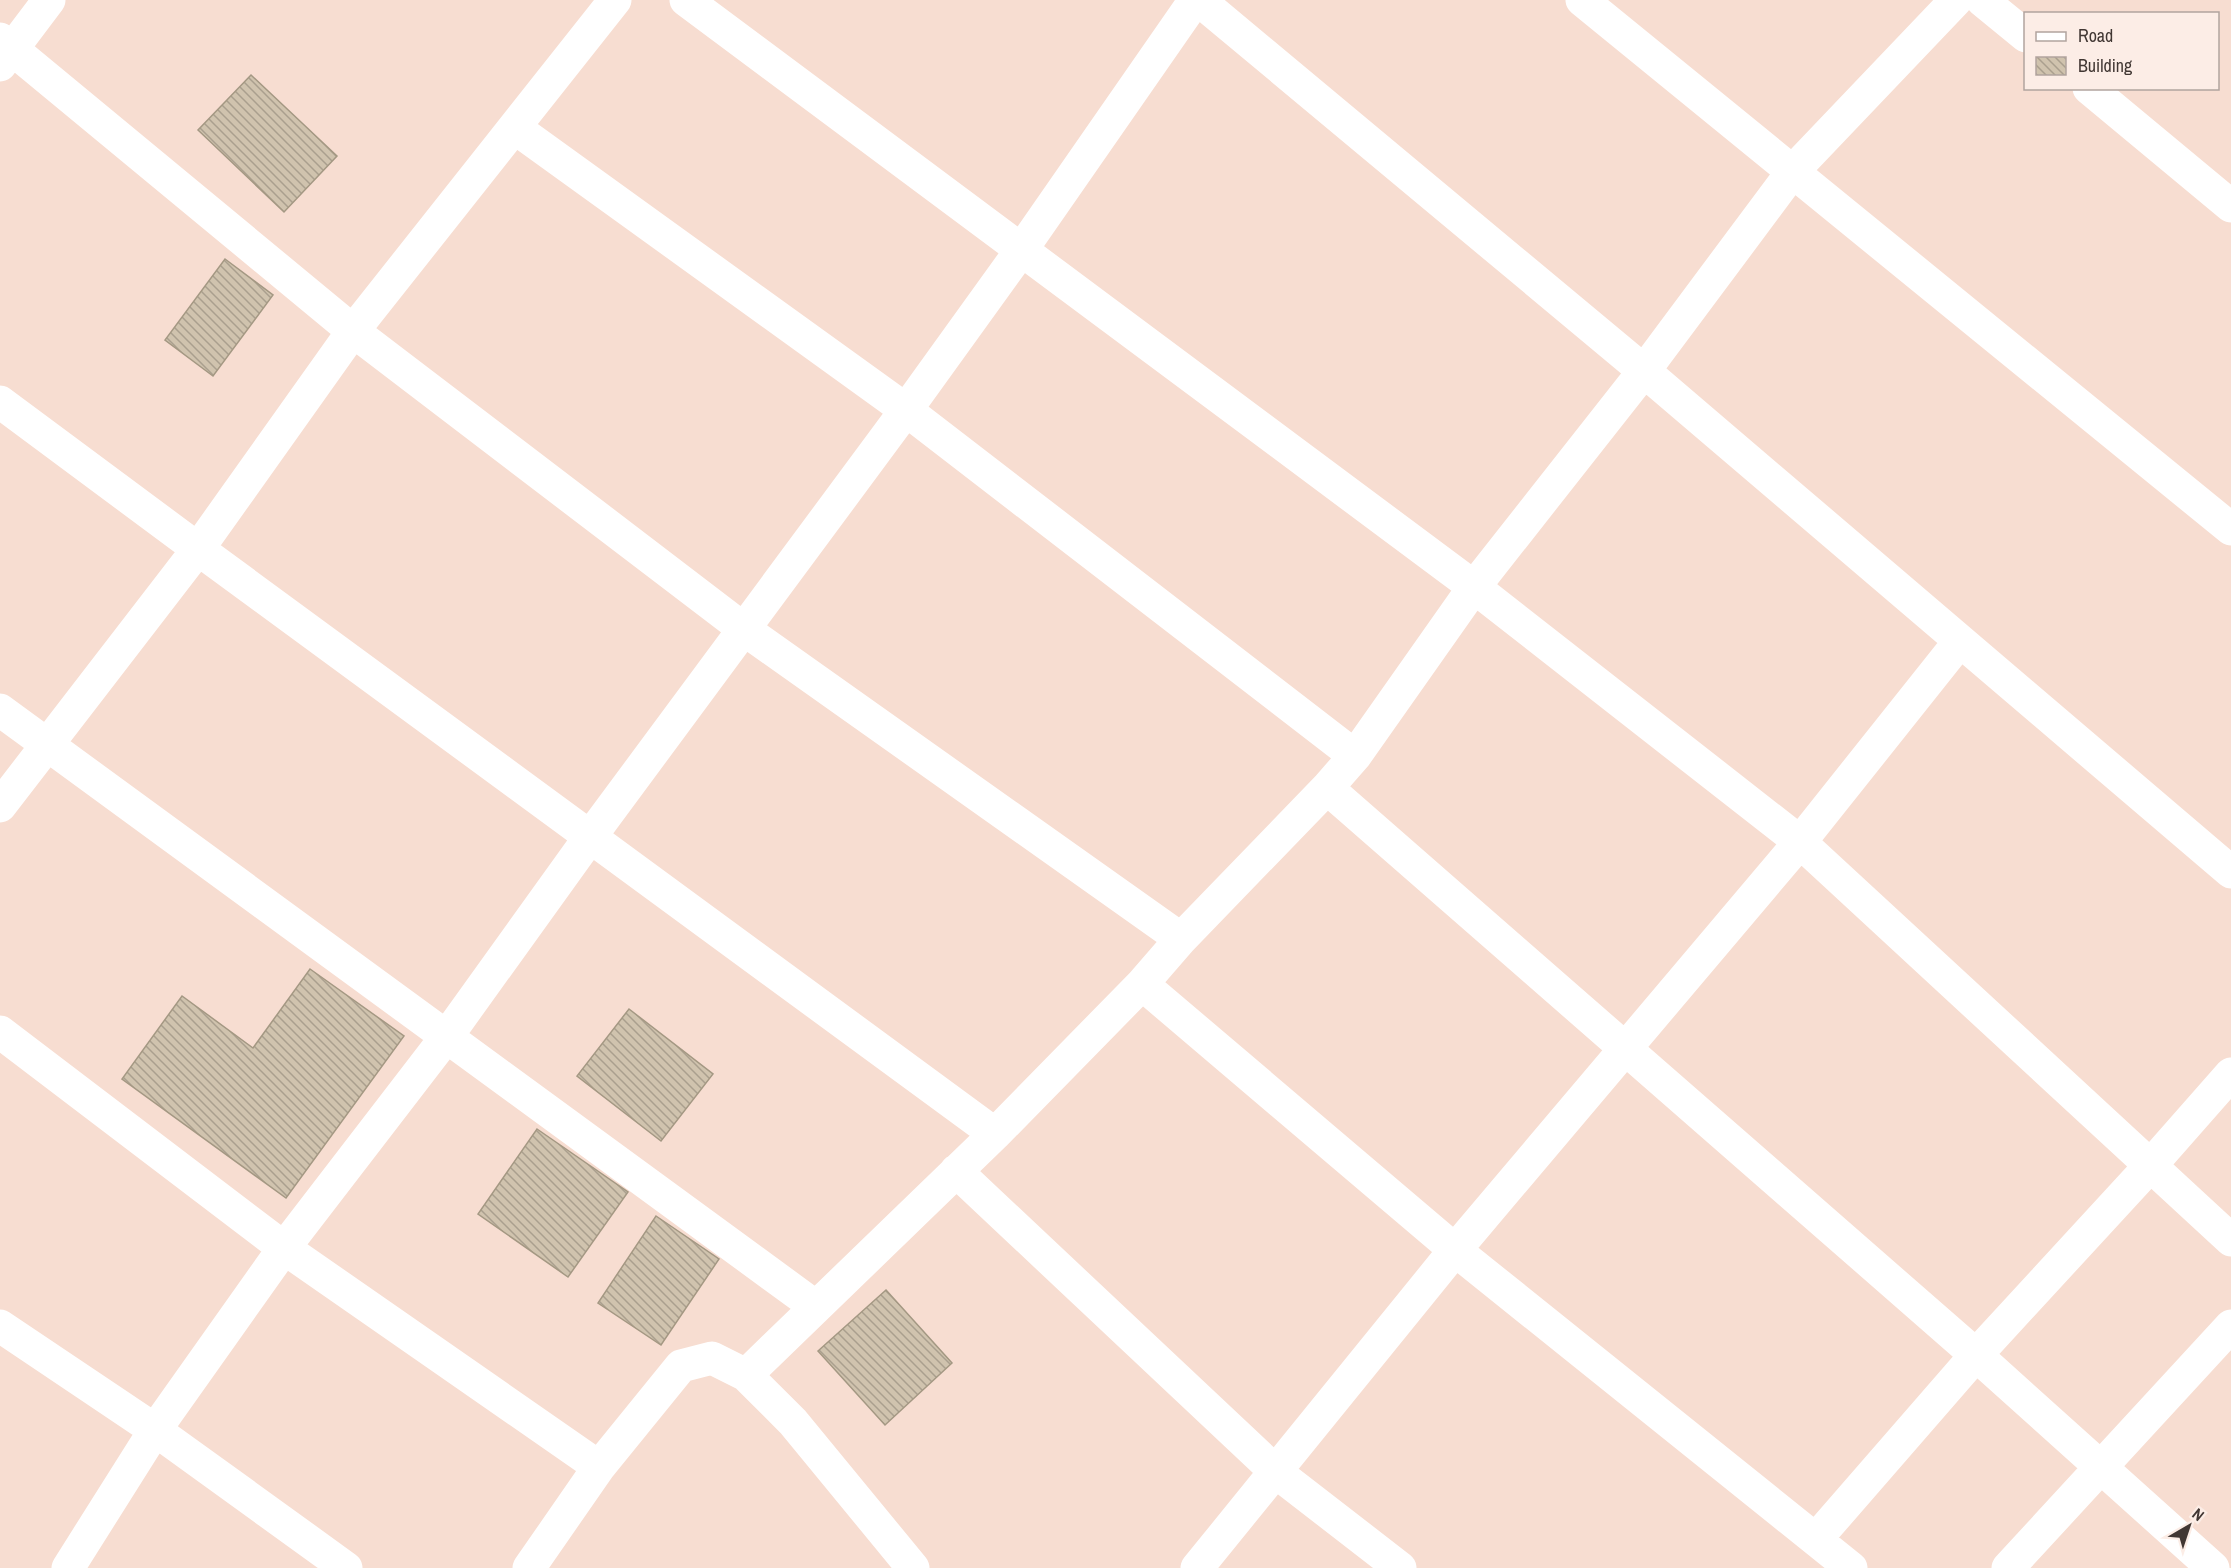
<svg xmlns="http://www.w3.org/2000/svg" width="2231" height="1568" font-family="'Archivo Narrow',sans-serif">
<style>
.building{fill:url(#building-back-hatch);stroke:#a49883;stroke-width:1.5}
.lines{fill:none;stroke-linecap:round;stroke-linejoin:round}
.street{stroke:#fff;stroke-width:33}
</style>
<defs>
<pattern id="building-back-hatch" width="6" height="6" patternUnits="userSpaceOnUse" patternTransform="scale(1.5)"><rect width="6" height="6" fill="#d0c3ae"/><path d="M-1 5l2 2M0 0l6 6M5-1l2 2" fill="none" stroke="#aa9f8e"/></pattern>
</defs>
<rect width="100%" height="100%" fill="#f7ddd1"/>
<path class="building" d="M251 75 337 156 284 212 198 130Z
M225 259 273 295 213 376 165 340Z
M310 969 404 1036 286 1198 122 1079 182 996 253 1048Z
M629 1009 713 1074 661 1141 577 1076Z
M537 1129 628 1192 568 1277 478 1214Z
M656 1216 719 1259 661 1345 598 1303Z
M886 1290 952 1363 885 1425 818 1351Z"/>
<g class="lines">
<path class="street" d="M686 0 1474 587 1800 842 2231 1240
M1199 0 1644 371 2231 872
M1582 0 2231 529
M1982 0 2026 36
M0 39 353 331 745 630 1181 939
M0 65 49 0
M2089 88 2231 206
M515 128 906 410 1355 756
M0 402 198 549 995 1134
M0 710 816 1307
M1327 788 1976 1355 2213 1568
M0 806 198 549 353 331 615 0
M1142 984 1455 1250 1851 1568
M0 1032 284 1248 599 1467 681 1366 712 1358 746 1375 793 1422 913 1568
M956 1171 1276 1472 1400 1568
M0 1326 155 1430 346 1568
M746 1375 995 1134 1142 984 1181 939 1327 788 1355 756 1474 587 1644 371 1793 171 1956 0
M1816 1539 1976 1355 2150 1166 2231 1074
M68 1568 155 1430 284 1248 447 1036 590 837 906 410 1022 249 1195 0
M529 1568 599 1467
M1197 1568 1455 1250 1800 842 1960 641
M2008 1568 2231 1326"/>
</g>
<rect x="2024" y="12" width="195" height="78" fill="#fcede6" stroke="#b1a49e" stroke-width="1.5"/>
<rect x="2036" y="32" width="30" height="9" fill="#ffffff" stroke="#b1a49e" stroke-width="1.5"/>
<text x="2078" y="42" font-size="18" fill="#413733">Road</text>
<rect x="2036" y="57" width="30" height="18" fill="url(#building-back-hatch)" stroke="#b1a49e" stroke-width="1.5"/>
<text x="2078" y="72" font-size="18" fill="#413733">Building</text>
<g transform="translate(2189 1526) rotate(39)" stroke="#fcede6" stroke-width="4.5" paint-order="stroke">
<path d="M0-4.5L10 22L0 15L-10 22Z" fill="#413733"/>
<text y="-9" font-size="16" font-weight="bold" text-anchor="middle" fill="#413733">N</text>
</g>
</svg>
